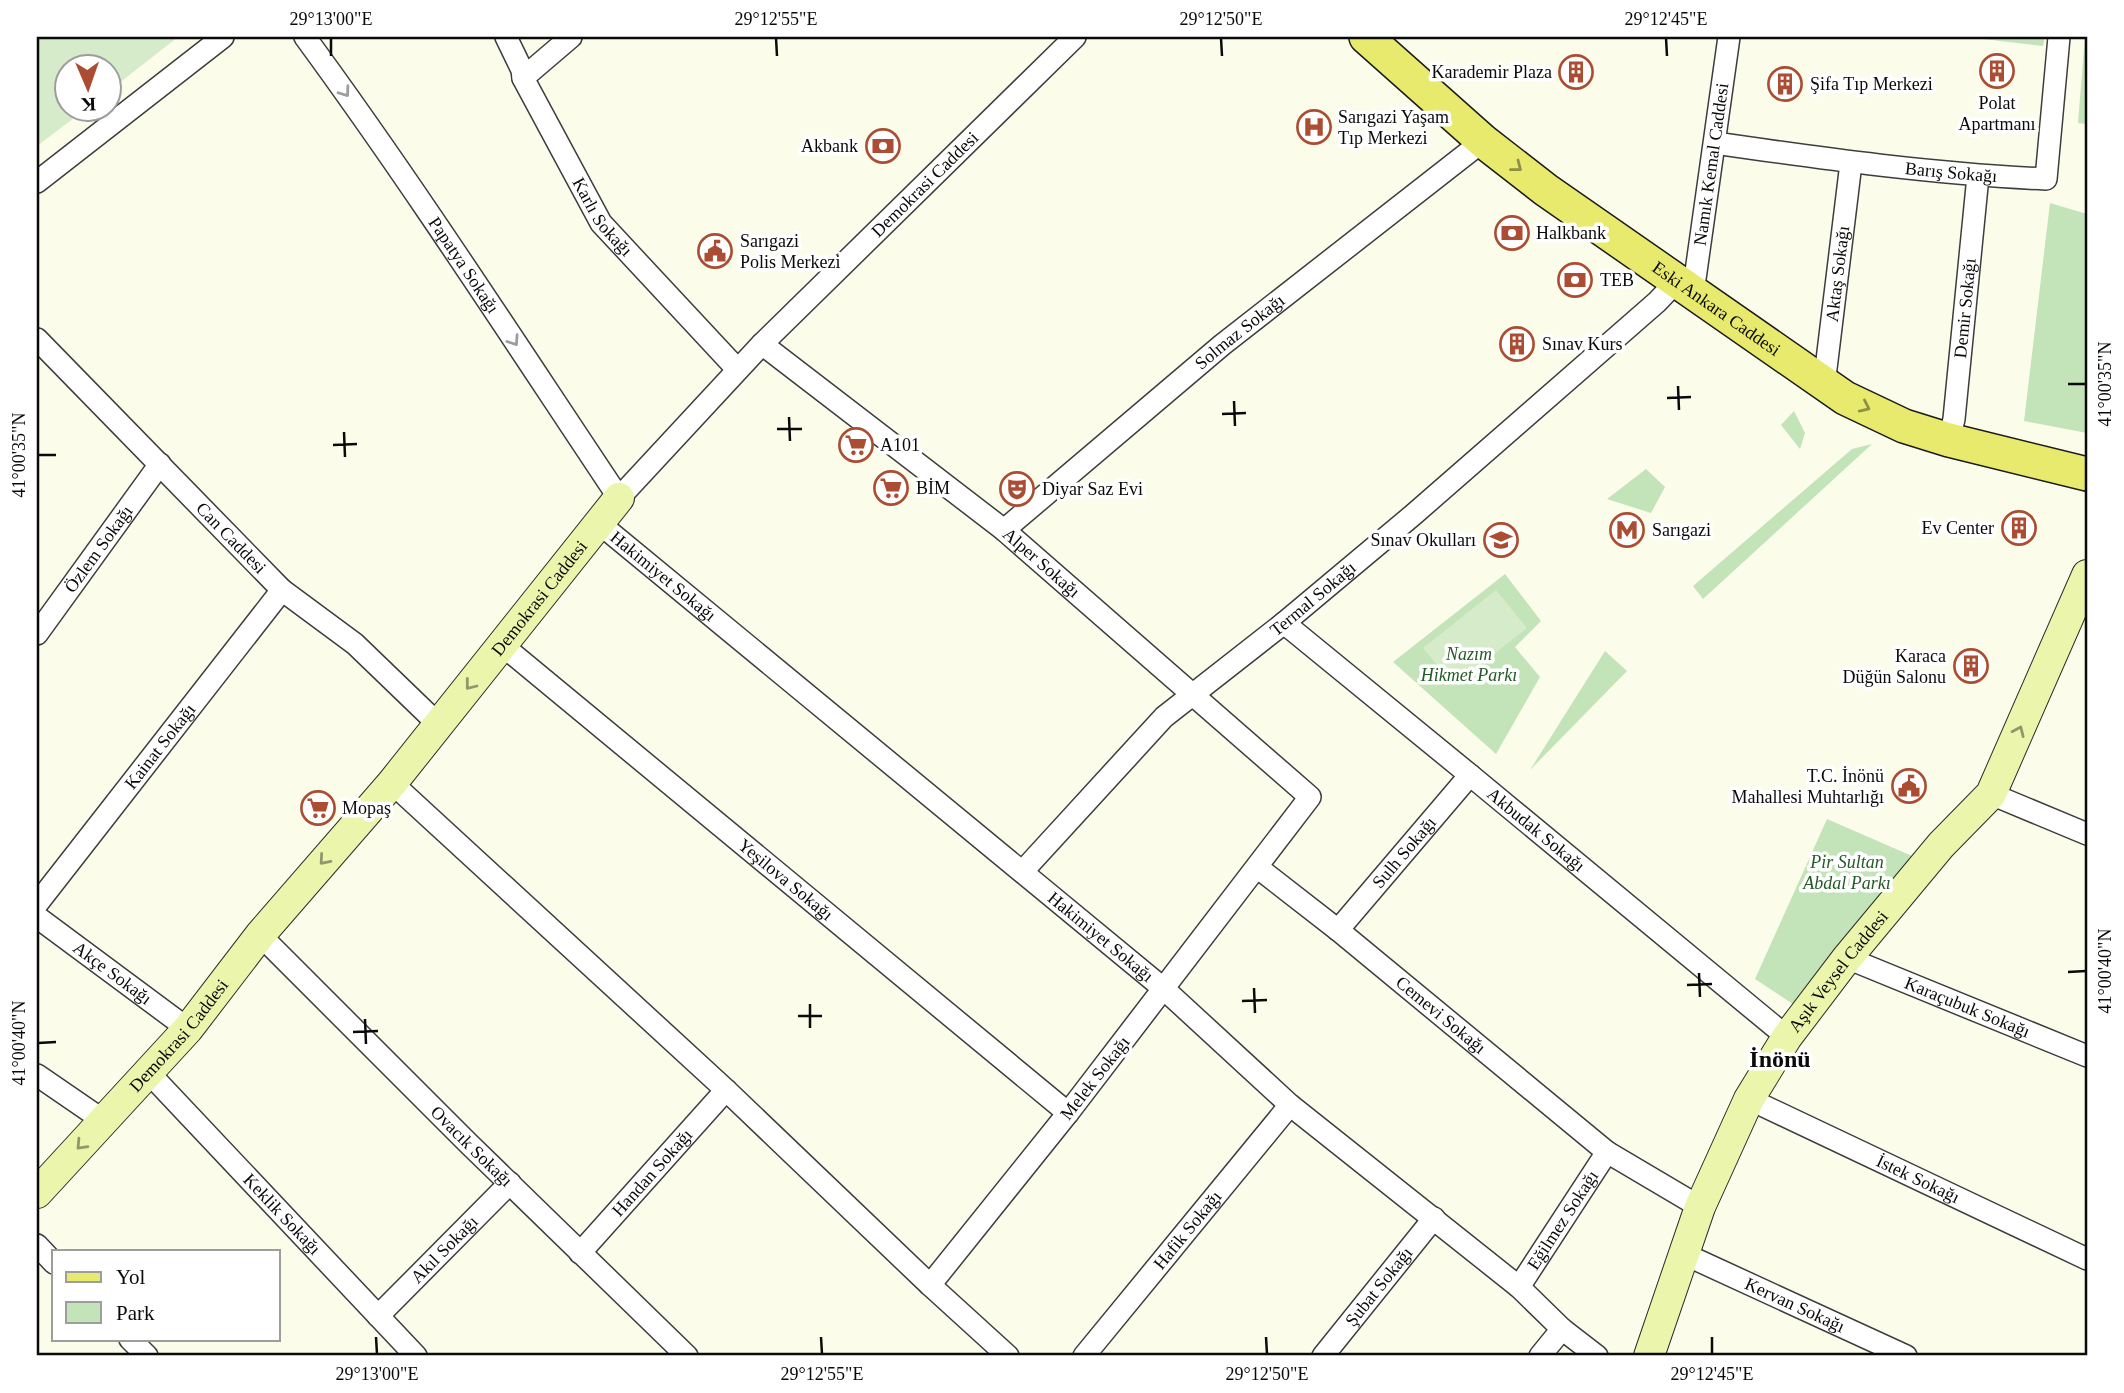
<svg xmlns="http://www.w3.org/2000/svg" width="2124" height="1393" font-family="'Times New Roman',serif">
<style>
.green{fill:#c3e3b8}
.pitch{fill:#d6ebc9}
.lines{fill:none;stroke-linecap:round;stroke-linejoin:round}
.street-casing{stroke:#3d3d3d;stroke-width:24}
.secondary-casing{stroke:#2c2c2c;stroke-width:32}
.primary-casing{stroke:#1b1b1b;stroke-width:36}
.street{stroke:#fff;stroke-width:21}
.secondary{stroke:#ebf6ac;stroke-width:30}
.primary{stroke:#e7ea6d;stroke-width:33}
.oneway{stroke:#9d9d9d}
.oneway2{stroke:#8f9045}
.oneway3{stroke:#91986b}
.ticks{fill:none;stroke:#0a0a0a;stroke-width:2.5}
.labels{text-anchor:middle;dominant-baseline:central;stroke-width:7;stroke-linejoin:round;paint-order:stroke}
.poi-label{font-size:18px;fill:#0a0a0a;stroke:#fff;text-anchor:start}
.street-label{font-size:18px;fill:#0a0a0a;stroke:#fff}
.park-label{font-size:18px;font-style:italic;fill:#235a26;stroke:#fff}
.district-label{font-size:24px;font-weight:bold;fill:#0a0a0a;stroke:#fff}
.neatline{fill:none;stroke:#0a0a0a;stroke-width:2.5}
.ticks-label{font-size:18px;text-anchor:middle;fill:#0a0a0a}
</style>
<rect width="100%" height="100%" fill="#fbfdea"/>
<path class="green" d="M1966 37H2045L2043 46Z
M2085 37H2087V124L2078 123Z
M2050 203 2087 214V433L2024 421Z
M1794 411 1805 433 1800 449 1781 425Z
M1872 444 1703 599 1693 586 1852 449Z
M1646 469 1665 487 1651 513 1607 499Z
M1505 574 1541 621 1515 647 1540 677 1496 754 1393 662Z
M1605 651 1627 671 1530 770Z
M1827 819 1912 856 1796 1006 1755 979Z"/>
<path class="pitch" d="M37 37H178L109 91 108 66H66V108L86 109 37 146Z
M1496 590 1527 628 1454 686 1423 648Z"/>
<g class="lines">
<g class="street-casing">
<g id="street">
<path id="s1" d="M305 37C415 187 516 344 619 498L762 344 1075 37"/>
<path id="s2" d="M506 37 522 70 523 78 601 223 737 369"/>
<path d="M523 78 571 37"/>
<path id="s3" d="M1715 143C1825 159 1935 174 2046 179L2059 37"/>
<path d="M37 182 223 37"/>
<path id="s4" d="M1693 293 1729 37"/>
<path id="s5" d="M37 339 282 590 355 644 439 725"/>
<path id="s6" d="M762 344 1004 530 1310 797 1068 1113 930 1285"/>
<path id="s7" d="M1824 385 1851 163"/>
<path id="s8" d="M1949 440 1954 419 1978 176"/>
<path id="s9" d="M600 524 1164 989 1290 1105 1519 1287 1562 1329 1597 1356"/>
<path id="s10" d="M1004 530 1222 345 1483 141"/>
<path id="s11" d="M1284 623 1470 775 1787 1037"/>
<path id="s12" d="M37 634 160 464"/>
<path id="s13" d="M502 645 1068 1113"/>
<path d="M392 783 726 1090 930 1285 1008 1356"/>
<path d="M1991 794 2087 834"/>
<path id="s14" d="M1257 867 1338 930 1607 1152 1700 1207"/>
<path id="s15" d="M1023 871 1164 717 1284 623 1413 515 1657 302 1676 282"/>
<path id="s16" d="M37 904 282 590"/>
<path id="s17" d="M37 917 188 1029"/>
<path id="s18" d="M1338 930 1470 775"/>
<path id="s19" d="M260 935 468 1143 687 1356"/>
<path id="s20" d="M1847 958 2087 1056"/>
<path id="s21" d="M149 1073 416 1356"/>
<path d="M37 1075 104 1121"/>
<path id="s22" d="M1749 1099 2087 1259"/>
<path d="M37 1245 54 1263"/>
<path id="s23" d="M580 1253 726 1090"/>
<path id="s24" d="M1684 1254 1906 1356"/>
<path id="s25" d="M1519 1287 1607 1152"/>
<path id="s26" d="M378 1316 510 1183"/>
<path d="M130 1339 147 1356"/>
<path id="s27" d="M1084 1356 1290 1105"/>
<path id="s28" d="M1323 1356 1434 1218"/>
<path d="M1540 1356 1562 1329"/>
</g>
</g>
<g class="secondary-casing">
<g id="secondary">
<path id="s29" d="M37 1193 188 1029 260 935 392 783 619 498"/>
<path id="s30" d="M1649 1356 1700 1207 1749 1099 1787 1037 1847 958 1941 845 1991 794 2087 575"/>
</g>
</g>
<g class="primary-casing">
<g id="primary">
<path id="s31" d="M1366 37 1483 141 1546 190 1845 398 1904 426 1949 440 2087 474"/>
</g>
</g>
<use href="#street" class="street"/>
<use href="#secondary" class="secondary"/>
<use href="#primary" class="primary"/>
</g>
<defs><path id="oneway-chevron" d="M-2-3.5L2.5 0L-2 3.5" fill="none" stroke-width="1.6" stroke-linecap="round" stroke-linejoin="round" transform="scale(1.75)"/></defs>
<g class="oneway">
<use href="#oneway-chevron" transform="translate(345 92) rotate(54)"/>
<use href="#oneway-chevron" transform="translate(514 341) rotate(56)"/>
</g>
<g class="oneway2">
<use href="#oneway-chevron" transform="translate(1517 167) rotate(38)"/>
<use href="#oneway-chevron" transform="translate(1865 407) rotate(25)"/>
</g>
<g class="oneway3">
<use href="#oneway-chevron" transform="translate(470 685) rotate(128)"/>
<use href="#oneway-chevron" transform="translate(2019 731) rotate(-66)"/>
<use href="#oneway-chevron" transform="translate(324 860) rotate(131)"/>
<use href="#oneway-chevron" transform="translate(81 1145) rotate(133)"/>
</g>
<path class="ticks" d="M331 38V56M776 38 777 56M1221 38 1222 56M1666 38 1667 56M2068 384H2086M1678 386 1679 410M1667 398 1691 397M1234 401 1235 426M1222 414 1246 413M789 417 790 441M777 429H802M344 432 345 457M333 445 357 444M38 455H56M2068 972 2086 971M1699 973 1700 997M1687 985 1712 984M1254 988 1255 1013M1242 1001 1267 1000M810 1004V1028M798 1016H822M365 1019 366 1044M353 1032 378 1031M38 1043 56 1042M376 1337 377 1354M821 1337 822 1354M1266 1337 1267 1354M1712 1337V1354"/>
<defs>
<g id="building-ring" transform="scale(1.75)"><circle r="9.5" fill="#fff" stroke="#ab4d32" stroke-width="1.5"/><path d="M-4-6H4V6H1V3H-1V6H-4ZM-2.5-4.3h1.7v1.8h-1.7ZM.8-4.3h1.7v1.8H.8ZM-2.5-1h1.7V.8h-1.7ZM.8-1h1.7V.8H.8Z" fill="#ab4d32"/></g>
<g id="hospital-ring" transform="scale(1.75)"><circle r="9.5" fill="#fff" stroke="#ab4d32" stroke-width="1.5"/><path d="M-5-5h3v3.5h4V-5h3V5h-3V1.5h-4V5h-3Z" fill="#ab4d32"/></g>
<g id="bank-ring" transform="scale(1.75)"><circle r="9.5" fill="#fff" stroke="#ab4d32" stroke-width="1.5"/><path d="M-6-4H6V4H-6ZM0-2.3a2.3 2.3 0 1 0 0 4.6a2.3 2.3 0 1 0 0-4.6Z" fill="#ab4d32"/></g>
<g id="civic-ring" transform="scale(1.75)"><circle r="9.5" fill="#fff" stroke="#ab4d32" stroke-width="1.5"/><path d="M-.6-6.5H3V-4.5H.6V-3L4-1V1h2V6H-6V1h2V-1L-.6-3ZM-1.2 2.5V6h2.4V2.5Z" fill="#ab4d32"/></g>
<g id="supermarket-ring" transform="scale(1.75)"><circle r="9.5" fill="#fff" stroke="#ab4d32" stroke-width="1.5"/><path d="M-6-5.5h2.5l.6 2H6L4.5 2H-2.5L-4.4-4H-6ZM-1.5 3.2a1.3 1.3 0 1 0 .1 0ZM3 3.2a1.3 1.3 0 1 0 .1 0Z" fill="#ab4d32"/></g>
<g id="theatre-ring" transform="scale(1.75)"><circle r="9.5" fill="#fff" stroke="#ab4d32" stroke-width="1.5"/><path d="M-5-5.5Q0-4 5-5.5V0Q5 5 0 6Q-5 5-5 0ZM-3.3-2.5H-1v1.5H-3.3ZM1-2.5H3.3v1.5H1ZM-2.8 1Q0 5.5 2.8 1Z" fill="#ab4d32"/></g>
<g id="metro-ring" transform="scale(1.75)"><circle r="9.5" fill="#fff" stroke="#ab4d32" stroke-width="1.5"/><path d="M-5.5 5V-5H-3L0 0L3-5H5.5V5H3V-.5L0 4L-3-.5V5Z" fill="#ab4d32"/></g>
<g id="school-ring" transform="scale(1.75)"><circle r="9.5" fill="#fff" stroke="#ab4d32" stroke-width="1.5"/><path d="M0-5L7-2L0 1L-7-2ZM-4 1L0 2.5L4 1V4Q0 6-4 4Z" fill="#ab4d32"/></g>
</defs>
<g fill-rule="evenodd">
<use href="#building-ring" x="1997" y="71"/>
<use href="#building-ring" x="1576" y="72"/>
<use href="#building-ring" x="1785" y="84"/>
<use href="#hospital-ring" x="1314" y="127"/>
<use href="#bank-ring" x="883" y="146"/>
<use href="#bank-ring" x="1512" y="233"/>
<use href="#civic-ring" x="715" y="251"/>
<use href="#bank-ring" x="1575" y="280"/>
<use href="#building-ring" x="1517" y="344"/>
<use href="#supermarket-ring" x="856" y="445"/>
<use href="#supermarket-ring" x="891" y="488"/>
<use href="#theatre-ring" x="1017" y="489"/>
<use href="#building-ring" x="2019" y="528"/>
<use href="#metro-ring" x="1627" y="530"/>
<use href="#school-ring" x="1501" y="540"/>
<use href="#building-ring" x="1971" y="666"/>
<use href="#civic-ring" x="1909" y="786"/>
<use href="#supermarket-ring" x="318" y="808"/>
</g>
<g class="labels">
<g class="poi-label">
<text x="1552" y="72" text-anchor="end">Karademir Plaza</text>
<text x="1810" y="84">Şifa Tıp Merkezi</text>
<text x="1997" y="103" text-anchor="middle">Polat<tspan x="1997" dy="21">Apartmanı</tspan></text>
<text x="1338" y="117">Sarıgazi Yaşam<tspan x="1338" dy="21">Tıp Merkezi</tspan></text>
<text x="858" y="146" text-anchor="end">Akbank</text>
<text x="1536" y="233">Halkbank</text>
<text x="740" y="241">Sarıgazi<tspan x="740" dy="21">Polis Merkezi</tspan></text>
<text x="1600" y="280">TEB</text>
<text x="1542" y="344">Sınav Kurs</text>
<text x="880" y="445">A101</text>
<text x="916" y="488">BİM</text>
<text x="1042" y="489">Diyar Saz Evi</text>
<text x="1994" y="528" text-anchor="end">Ev Center</text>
<text x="1652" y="530">Sarıgazi</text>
<text x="1476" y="540" text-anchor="end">Sınav Okulları</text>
<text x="1946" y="656" text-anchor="end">Karaca<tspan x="1946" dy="21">Düğün Salonu</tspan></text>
<text x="1884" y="776" text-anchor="end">T.C. İnönü<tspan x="1884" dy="21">Mahallesi Muhtarlığı</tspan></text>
<text x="342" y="808">Mopaş</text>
</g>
<g class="street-label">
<text stroke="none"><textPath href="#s4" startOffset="130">Namık Kemal Caddesi</textPath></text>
<text stroke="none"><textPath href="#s3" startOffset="238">Barış Sokağı</textPath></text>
<text stroke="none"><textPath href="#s1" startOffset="996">Demokrasi Caddesi</textPath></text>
<text stroke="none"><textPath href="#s2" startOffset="205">Karlı Sokağı</textPath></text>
<text stroke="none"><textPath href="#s1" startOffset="278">Papatya Sokağı</textPath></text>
<text stroke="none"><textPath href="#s7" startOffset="112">Aktaş Sokağı</textPath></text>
<text stroke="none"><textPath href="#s8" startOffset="133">Demir Sokağı</textPath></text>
<text stroke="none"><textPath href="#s31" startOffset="444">Eski Ankara Caddesi</textPath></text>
<text stroke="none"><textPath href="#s10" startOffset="308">Solmaz Sokağı</textPath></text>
<text stroke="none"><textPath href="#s5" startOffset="278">Can Caddesi</textPath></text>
<text stroke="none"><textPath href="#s12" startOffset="105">Özlem Sokağı</textPath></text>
<text stroke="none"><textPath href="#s6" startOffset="355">Alper Sokağı</textPath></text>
<text stroke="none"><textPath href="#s9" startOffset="82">Hakimiyet Sokağı</textPath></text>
<text stroke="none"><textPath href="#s29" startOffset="779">Demokrasi Caddesi</textPath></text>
<text stroke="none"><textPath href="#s15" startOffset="399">Termal Sokağı</textPath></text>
<text stroke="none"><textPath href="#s16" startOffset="200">Kainat Sokağı</textPath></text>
<text stroke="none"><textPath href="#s11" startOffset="326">Akbudak Sokağı</textPath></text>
<text stroke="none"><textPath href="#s18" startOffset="102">Sulh Sokağı</textPath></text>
<text stroke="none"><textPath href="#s13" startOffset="368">Yeşilova Sokağı</textPath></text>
<text stroke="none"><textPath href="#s9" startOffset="649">Hakimiyet Sokağı</textPath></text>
<text stroke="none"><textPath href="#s30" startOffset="432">Aşık Veysel Caddesi</textPath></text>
<text stroke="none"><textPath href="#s17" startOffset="94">Akçe Sokağı</textPath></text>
<text stroke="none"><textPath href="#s20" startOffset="130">Karaçubuk Sokağı</textPath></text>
<text stroke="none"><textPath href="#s14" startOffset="236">Cemevi Sokağı</textPath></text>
<text stroke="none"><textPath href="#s29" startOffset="212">Demokrasi Caddesi</textPath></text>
<text transform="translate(1095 1078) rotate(-52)">Melek Sokağı</text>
<text stroke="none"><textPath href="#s19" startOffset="299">Ovacık Sokağı</textPath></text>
<text stroke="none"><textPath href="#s23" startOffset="108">Handan Sokağı</textPath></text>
<text stroke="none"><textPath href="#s22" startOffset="187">İstek Sokağı</textPath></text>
<text stroke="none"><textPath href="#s21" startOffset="194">Keklik Sokağı</textPath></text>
<text stroke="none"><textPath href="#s25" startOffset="80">Eğilmez Sokağı</textPath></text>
<text stroke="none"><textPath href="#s27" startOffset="163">Hafik Sokağı</textPath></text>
<text stroke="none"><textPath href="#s26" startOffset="94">Akıl Sokağı</textPath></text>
<text stroke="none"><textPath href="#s28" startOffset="89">Şubat Sokağı</textPath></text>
<text stroke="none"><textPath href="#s24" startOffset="122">Kervan Sokağı</textPath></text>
</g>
<g class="park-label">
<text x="1469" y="654">Nazım<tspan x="1469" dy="21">Hikmet Parkı</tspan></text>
<text x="1847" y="862">Pir Sultan<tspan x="1847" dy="21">Abdal Parkı</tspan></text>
</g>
<g class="district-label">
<text x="1780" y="1059">İnönü</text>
</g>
</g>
<rect width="2124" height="1393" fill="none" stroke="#ffffff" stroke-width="77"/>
<rect x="52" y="1250" width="228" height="91" fill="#ffffff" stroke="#9d9d9d" stroke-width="2"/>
<rect x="66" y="1272" width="35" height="10" fill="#e7ea6d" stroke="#9d9d9d" stroke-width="2"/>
<text x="116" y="1284" font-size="21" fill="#0a0a0a">Yol</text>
<rect x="66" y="1302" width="35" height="21" fill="#c3e3b8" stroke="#9d9d9d" stroke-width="2"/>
<text x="116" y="1320" font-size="21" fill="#0a0a0a">Park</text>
<g transform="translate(88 88) rotate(178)"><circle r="33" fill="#ffffff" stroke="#9d9d9d" stroke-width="2"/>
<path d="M0-5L12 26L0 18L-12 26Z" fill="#ab4d32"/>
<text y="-10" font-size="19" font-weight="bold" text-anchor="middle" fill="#0a0a0a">K</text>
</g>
<rect x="38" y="38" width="2048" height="1316" class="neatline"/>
<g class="ticks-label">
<text x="331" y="25">29°13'00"E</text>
<text x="776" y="25">29°12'55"E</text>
<text x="1221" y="25">29°12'50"E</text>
<text x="1666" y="25">29°12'45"E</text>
<text transform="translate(2105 384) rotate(-90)" y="6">41°00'35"N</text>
<text transform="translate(19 455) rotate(-90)" y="6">41°00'35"N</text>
<text transform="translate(2105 971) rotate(-90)" y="6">41°00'40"N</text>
<text transform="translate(19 1043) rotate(-90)" y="6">41°00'40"N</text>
<text x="377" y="1380">29°13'00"E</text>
<text x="822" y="1380">29°12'55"E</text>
<text x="1267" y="1380">29°12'50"E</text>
<text x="1712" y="1380">29°12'45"E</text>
</g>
</svg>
